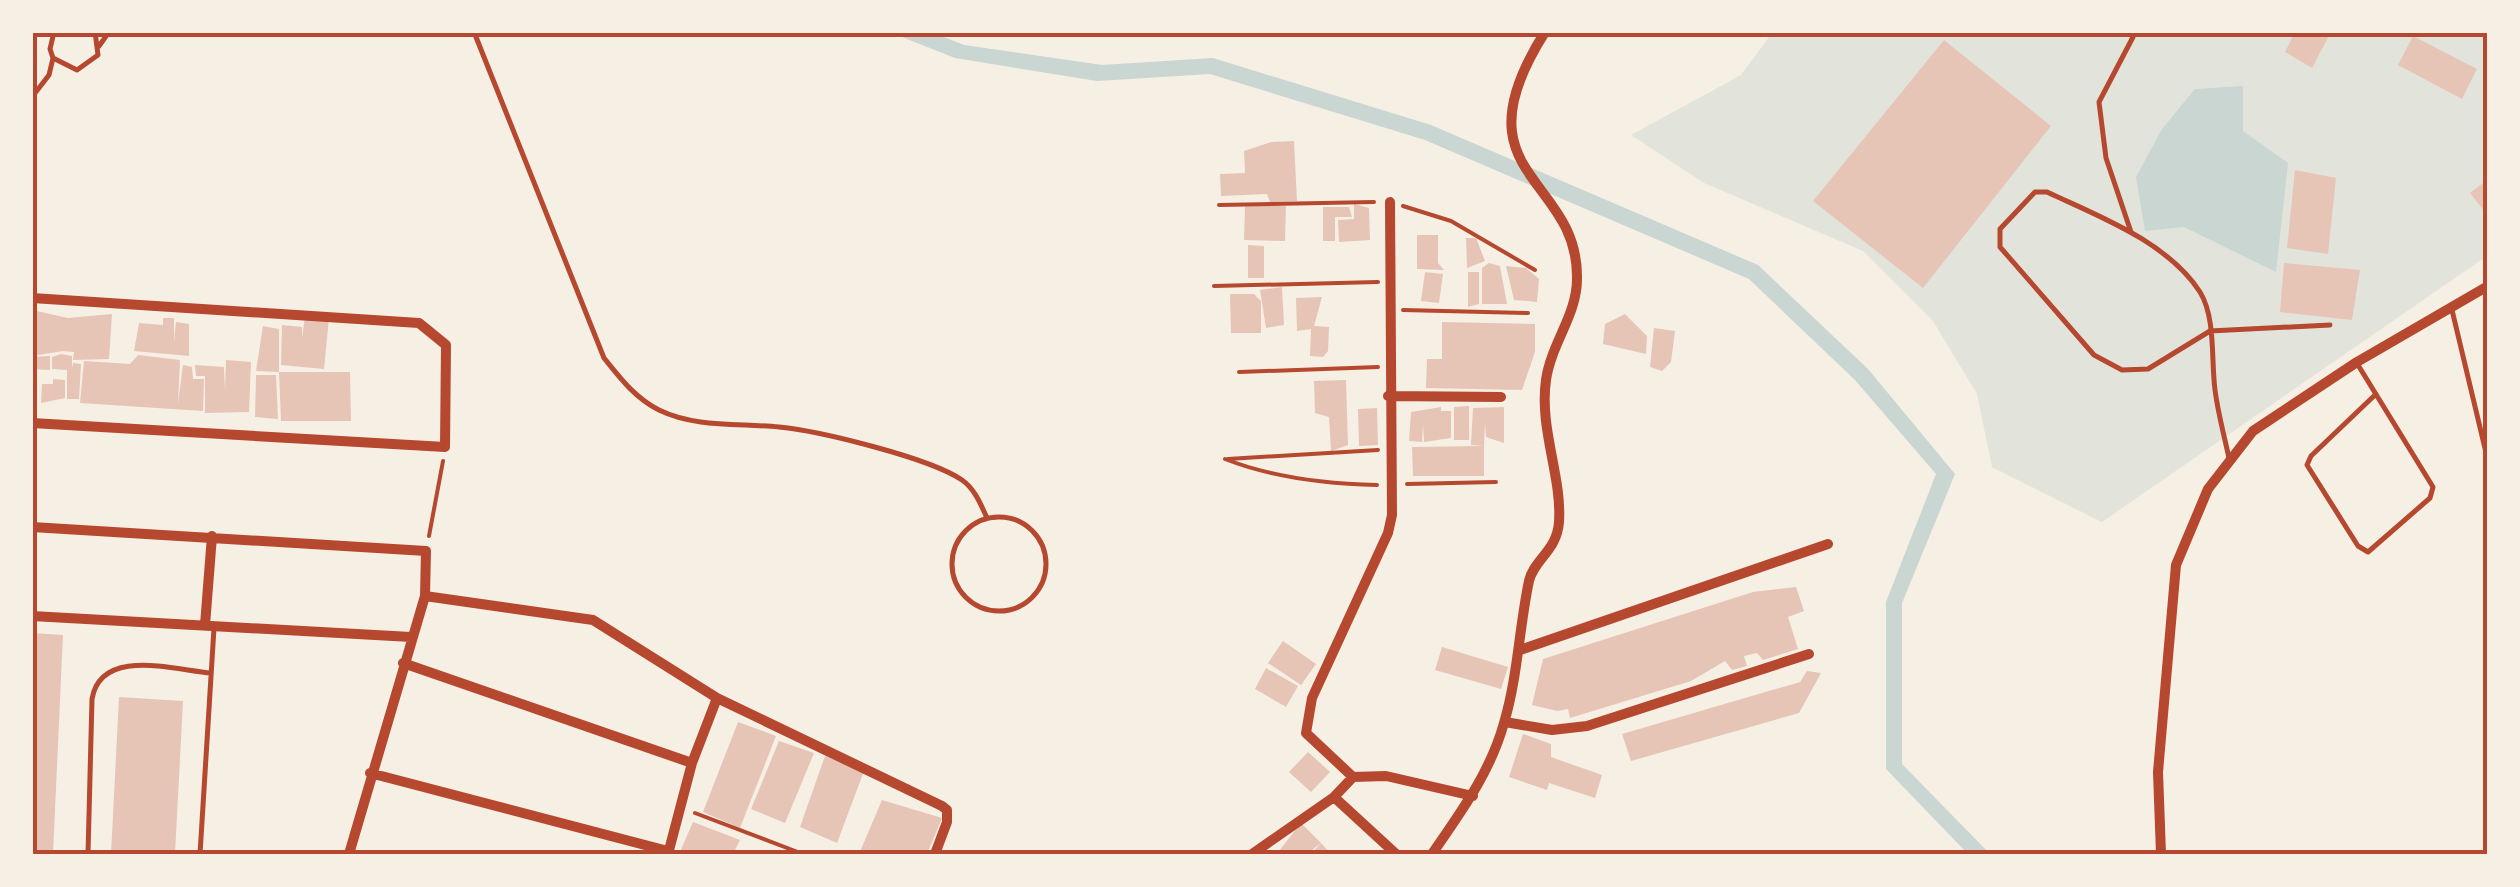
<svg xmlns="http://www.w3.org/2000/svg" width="2520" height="887" font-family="Commissioner,sans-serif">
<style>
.green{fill:#e2e4dc}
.water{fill:#c9d6d2}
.building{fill:#e6c5b7}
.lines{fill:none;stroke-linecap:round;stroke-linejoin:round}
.path{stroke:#b5482f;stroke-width:4}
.service{stroke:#b5482f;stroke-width:5}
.minor{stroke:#b5482f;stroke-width:10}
.neatline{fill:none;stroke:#b5482f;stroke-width:4}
</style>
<rect width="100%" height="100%" fill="#f6efe4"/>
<path class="green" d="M1772 33H2487V256L2102 522 1992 467 1977 394 1933 321 1863 251 1704 183 1631 135 1741 75Z"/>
<path class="water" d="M892 33H934L964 45 1102 65 1213 58 1431 125 1758 265 1868 369 1955 474 1902 603V764L1990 854H1968L1886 769V602L1936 474 1855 380 1749 279 1425 140 1210 74 1097 81 955 58Z
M2243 86V131L2288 163 2276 272 2184 227 2145 231 2136 177 2162 129 2195 89Z"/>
<path class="building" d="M2295 32H2331L2312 68 2285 52Z
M2413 36 2477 69 2462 99 2398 65Z
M1944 40 2051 126 1923 288 1813 201Z
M1294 141 1297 201 1270 202 1267 194 1221 196 1220 174 1245 173 1244 151 1271 142Z
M2295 170 2336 178 2328 254 2287 248Z
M2488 179V216L2470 193Z
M1354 204 1369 208 1370 240 1339 242 1338 220 1354 219Z
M1245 205 1286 206 1285 241 1244 240Z
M1323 207H1349L1352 217H1335V241H1323Z
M1417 235H1438V263L1444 270 1417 269Z
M1466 238H1476L1485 261 1467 268Z
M1248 245 1264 246V278H1248Z
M1489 263 1500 266 1507 304H1482V268Z
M2284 263 2360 270 2352 320 2280 312Z
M1506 266 1526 268 1539 279 1537 302 1514 300Z
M1425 272 1443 274 1439 303 1421 301Z
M1468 272H1479V304L1468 307Z
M1282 287 1284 325 1266 328 1260 290Z
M1230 294H1254L1261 301V333H1231Z
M1322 297 1314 326 1329 327 1328 351 1323 357 1310 356 1311 329 1297 331 1296 298Z
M32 310 68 318 112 314 109 359 73 360 74 352 63 351 32 356Z
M1625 314 1647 336 1646 354 1603 344 1605 324Z
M305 317 329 318 324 369 281 365 282 325 302 327V338Z
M163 318H174V342L176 322 189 324V356L134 351 139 323 163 325Z
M1442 322 1535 324V352L1522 390 1426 388 1427 359H1442Z
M263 326 279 329V372L256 371Z
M1654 328 1675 331 1671 362 1662 371 1650 367Z
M61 354 72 356V368L73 363 81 364 79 399H67V370L52 369V357Z
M138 355 180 360 178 404 183 365 192 367 193 379H204L203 411 80 403 84 361 130 364Z
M50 356V370L32 369V357Z
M226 360 251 362 249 412 205 413V376H196L195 365 224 367 225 390Z
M279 372H350L351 421H281Z
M256 375H276L278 419 255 417Z
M53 379 65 380V398L41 403 42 384H53Z
M1346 380 1348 445 1331 451 1329 417 1315 413 1314 381Z
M1469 406V440H1454V407Z
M1441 407V411H1451V438L1424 442 1423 424 1422 442 1409 441 1411 412Z
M1504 407V443L1486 437 1485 423 1484 446 1471 445 1473 408Z
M1377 408 1378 445 1359 446 1358 409Z
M1484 446V476H1413L1412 447Z
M1796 587 1804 611 1788 617 1798 649 1763 660 1757 653 1744 656 1747 666 1732 670 1725 661 1691 681 1570 718 1568 709 1557 711 1532 705 1543 659 1753 592Z
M32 633 63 635 53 854H32Z
M1283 641 1316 664 1301 685 1268 663Z
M1442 647 1508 667 1501 689 1435 670Z
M1266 668 1298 686 1286 707 1255 689Z
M1807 671 1821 673 1799 713 1631 761 1622 734 1800 682Z
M119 697 183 701 175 854H111Z
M738 722 776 736 740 828 703 812Z
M1523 734 1551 744V757L1602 775 1595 798 1549 783 1547 790 1509 777Z
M779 741 814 753 785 823 751 809Z
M1308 752 1330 772 1311 792 1289 772Z
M825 756 864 771 837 843 800 827Z
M882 800 942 818 927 854H859Z
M693 822 740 840 733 854H679Z
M1301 823 1321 843 1307 854H1282L1279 851Z
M1321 843 1331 854H1311Z"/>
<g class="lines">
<path class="path" d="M1219 205 1374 202
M1403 206 1451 221 1535 270
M1214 286 1378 282
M1403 310 1528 313
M1239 372 1378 367
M1225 459C1271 477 1328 484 1377 485
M1228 459 1378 450
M1407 484 1496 482
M429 536 443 461
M695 813 803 854"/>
<path class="service" d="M54 32 50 49 53 58 77 70 98 55 95 32
M474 32 604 358C620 378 635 398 659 410 696 428 739 423 779 427 820 431 930 458 962 480 975 489 981 505 987 518
M99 46 109 32
M32 97 49 75 53 58
M2131 232 2106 158 2099 102 2133 37
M2452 310 2488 461
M2358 365 2433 487 2430 498 2368 552 2358 546 2307 465 2311 456 2376 394
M2229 458C2224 435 2218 413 2215 390 2211 361 2216 318 2200 292 2168 242 2098 216 2047 192H2035L2000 229V247L2094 355 2122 370 2148 369 2210 331 2330 325
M952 564a47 47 0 1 1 94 0a47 47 0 1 1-94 0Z
M88 854 92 699C101 647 174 670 211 673
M200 854 214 628"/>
<path class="minor" d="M1390 202 1392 515 1388 533 1312 698 1306 733 1353 777 1386 776 1473 796
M32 298 419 323 446 345 445 447 32 423
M1388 396 1501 397
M32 527 426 551 425 596 349 854
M425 596 593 620 717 698 942 806 947 810V822L935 854
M32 616 411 637
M205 625 212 536
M1520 650 1828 544
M403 663 692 763
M1505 722 1552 730 1587 726 1809 654
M370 773 668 851
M1334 797 1396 854
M668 854 692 763 717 698
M1252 854 1334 797 1353 777
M1432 854C1461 812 1490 773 1504 723 1518 676 1519 628 1529 581 1534 559 1557 551 1559 522 1562 476 1539 429 1546 380 1551 344 1577 315 1577 279 1579 175 1453 177 1545 32
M2161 854 2158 772 2176 565 2208 489 2253 431 2357 362 2488 286"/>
</g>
<rect width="2520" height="887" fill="none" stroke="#f6efe4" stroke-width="70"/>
<rect x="35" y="35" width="2450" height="817" class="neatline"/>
</svg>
